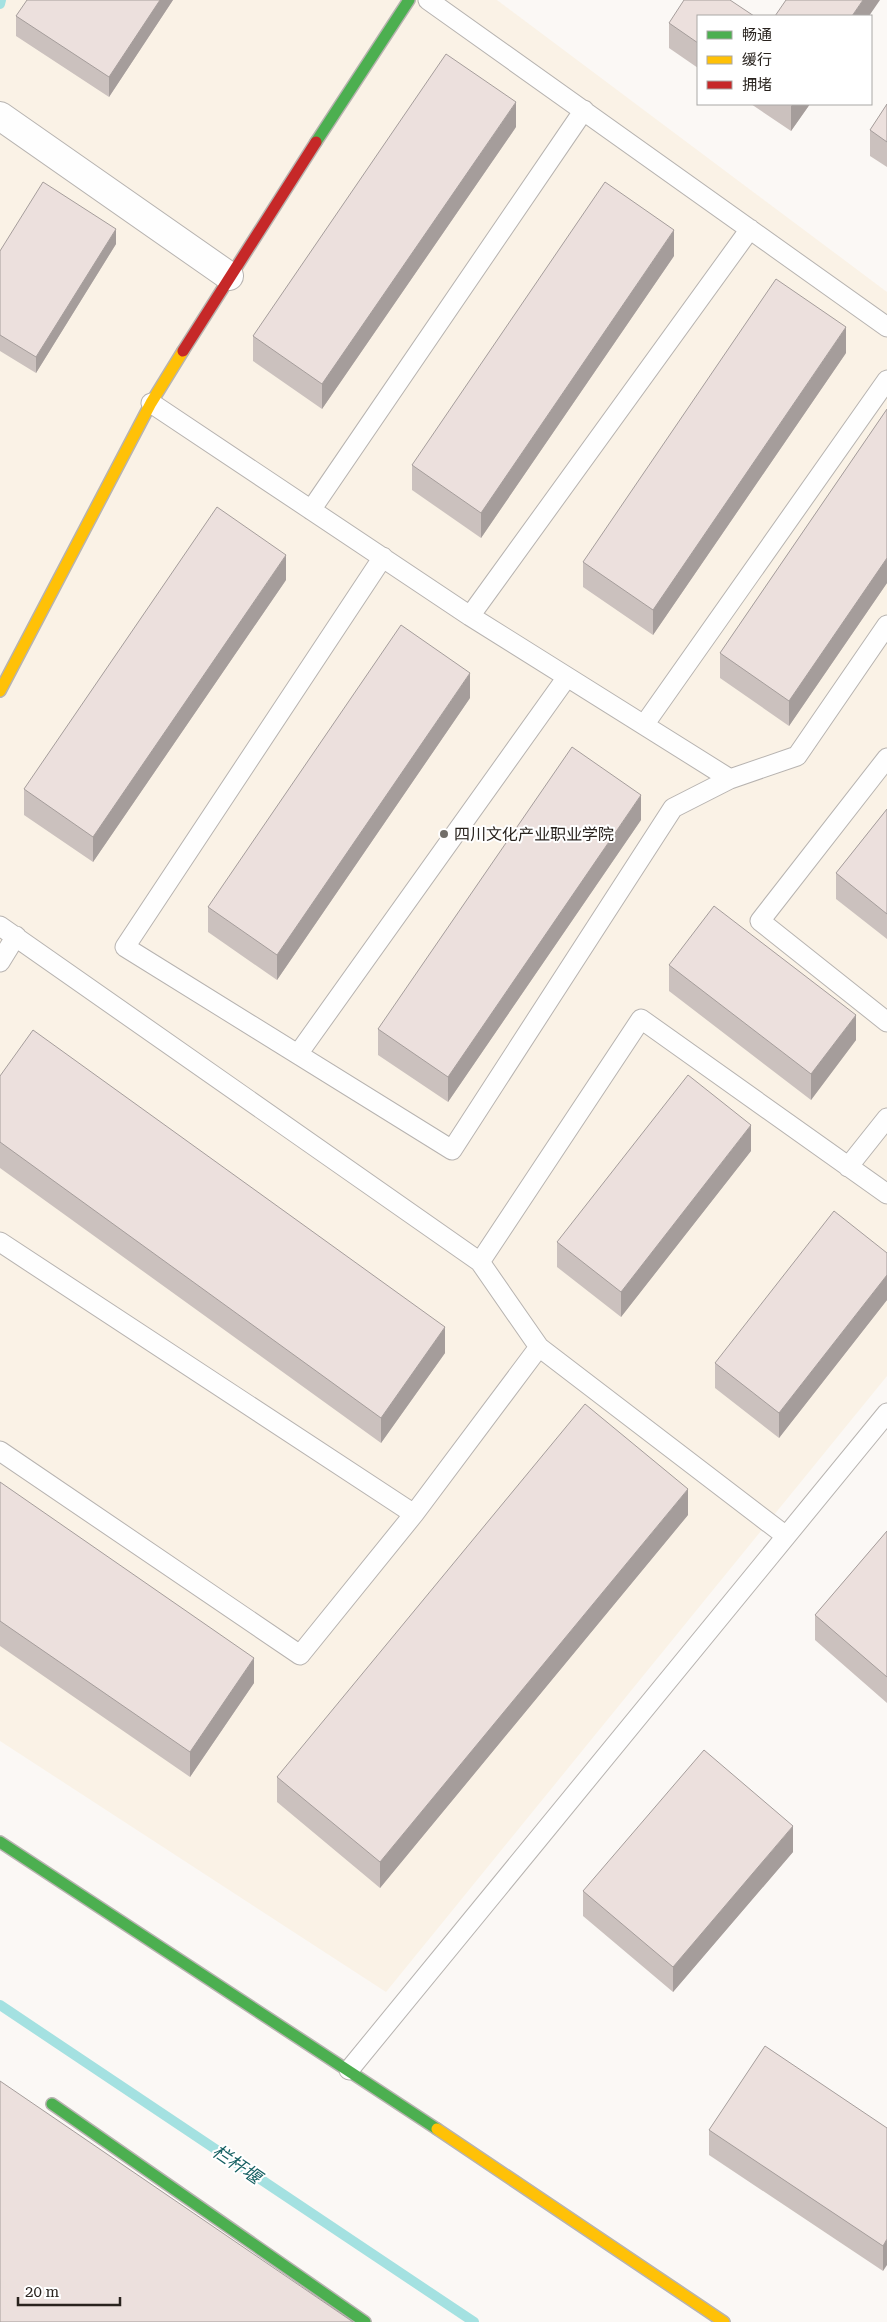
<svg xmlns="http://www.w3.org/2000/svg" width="887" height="2322" font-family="'Roboto Serif','Noto Sans SC',serif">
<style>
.education{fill:#faf2e6}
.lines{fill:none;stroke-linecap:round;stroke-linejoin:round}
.stream{stroke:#a4e1e1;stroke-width:10}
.lane-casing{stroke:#b7b3b0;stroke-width:21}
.street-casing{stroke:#b7b3b0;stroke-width:30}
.fast-casing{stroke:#b7b3b0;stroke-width:14}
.slow-casing{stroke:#b7b3b0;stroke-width:14}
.jam-casing{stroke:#b7b3b0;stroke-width:14}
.lane{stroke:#fefefe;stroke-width:19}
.street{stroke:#fefefe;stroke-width:28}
.fast{stroke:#4caf50;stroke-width:11}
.slow{stroke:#ffc107;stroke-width:11}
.jam{stroke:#c62828;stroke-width:11}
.wall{fill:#cbc1be}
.shaded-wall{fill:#a59d9b}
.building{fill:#ece0dd;stroke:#a59d9b}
.poi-dot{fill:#726e69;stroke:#fff;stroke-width:2}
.labels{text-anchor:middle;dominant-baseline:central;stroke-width:4;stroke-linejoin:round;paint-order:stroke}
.poi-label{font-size:16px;fill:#29231e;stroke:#fff;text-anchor:start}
.water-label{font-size:18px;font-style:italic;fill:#166062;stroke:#fff}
</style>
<rect width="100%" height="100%" fill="#fbf8f5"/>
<path class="education" d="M0 0H497L887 292V1376L386 1992 0 1741Z"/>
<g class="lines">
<path class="stream" d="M0 4 1 0
M0 2005 474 2322"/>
<g class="lane-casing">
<path id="lane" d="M428 0 887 327
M151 403 470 616 730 779
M311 510 584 110
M383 557 125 947 452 1150 673 808 730 779 797 756 887 625
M470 616 750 229
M644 725 887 380
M887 758 760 921 887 1022
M0 926 480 1262 539 1347 786 1536
M0 962 16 936
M298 1054 567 677
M848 1167 887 1118
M0 1242 414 1514
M480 1262 641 1019 887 1194
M0 1451 300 1655 414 1514 539 1347
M349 2070 887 1413"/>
</g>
<g class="street-casing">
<path id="street" d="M0 116 229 276"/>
</g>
<g class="fast-casing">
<path id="fast" d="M316 142 409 0
M0 1842 437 2129
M52 2104 365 2322"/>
</g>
<g class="slow-casing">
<path id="slow" d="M0 691 151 403 183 351
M437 2129 724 2322"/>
</g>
<g class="jam-casing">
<path id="jam" d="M183 351 316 142"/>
</g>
<use href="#lane" class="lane"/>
<use href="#street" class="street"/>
<use href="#fast" class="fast"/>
<use href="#slow" class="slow"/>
<use href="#jam" class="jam"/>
</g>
<path class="wall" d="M173 0 109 97 16 36V16Z
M698 16V68L669 48V23Z
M751 104H810L791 131Z
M887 104V167L870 156V130Z
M516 127 322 409 253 361V336Z
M116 244 36 373 0 351V251Z
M674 256 481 538 412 490V465Z
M846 353 653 635 583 587V562Z
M887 409V583L789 726 720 678V653Z
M286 580 93 862 24 815V789Z
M470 698 277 980 208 932V907Z
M887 809V939L836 899V873Z
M641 820 448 1102 378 1055V1029Z
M669 965 856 1040 811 1100 669 991Z
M0 1076 445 1353 381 1443 0 1168Z
M751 1151 621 1317 557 1267V1242Z
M887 1253V1300L779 1438 715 1388V1363Z
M0 1482 254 1683 190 1777 0 1646Z
M688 1515 380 1888 277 1802V1777Z
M887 1531V1703L815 1640V1615Z
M793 1852 673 1992 583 1916V1891Z
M887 2128 883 2271 709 2155V2130Z"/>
<path class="shaded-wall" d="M160 0H173L109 97V77Z
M863 0H880L869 16H852Z
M516 102V127L322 409V384Z
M793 104H810L791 131V106Z
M116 229V244L36 373V357Z
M674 230V256L481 538V513Z
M846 327V353L653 635V610Z
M286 555V580L93 862V837Z
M887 558V583L789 726V701Z
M470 673V698L277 980V955Z
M641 795V820L448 1102V1077Z
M856 1015V1040L811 1100V1074Z
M751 1125V1151L621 1317V1292Z
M887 1275V1300L779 1438V1413Z
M445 1327V1353L381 1443V1418Z
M688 1489V1515L380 1888V1862Z
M254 1658V1683L190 1777V1752Z
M793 1826V1852L673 1992V1967Z
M887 2239V2265L883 2271V2246Z"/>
<path class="building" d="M27 0H160L109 77 16 16Z
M684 0H730L754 16H698V43L669 23Z
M786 0H863L852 16H775Z
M446 54 516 102 322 384 253 336Z
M887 104V142L870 130Z
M43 182 116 229 36 357 0 335V251Z
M605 182 674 230 481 513 412 465Z
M776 279 846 327 653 610 583 562Z
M887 409V558L789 701 720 653Z
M217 507 286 555 93 837 24 789Z
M401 625 470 673 277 955 208 907Z
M572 747 641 795 448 1077 378 1029Z
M887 809V914L836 873Z
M714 906 856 1015 811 1074 669 965Z
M33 1030 445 1327 381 1418 0 1142V1076Z
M688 1075 751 1125 621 1292 557 1242Z
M834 1211 887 1253V1275L779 1413 715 1363Z
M585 1404 688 1489 380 1862 277 1777Z
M0 1482 254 1658 190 1752 0 1621Z
M887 1531V1677L815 1615Z
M704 1750 793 1826 673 1967 583 1891Z
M765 2046 887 2128V2239L883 2246 709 2130Z
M0 2081 353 2322H0Z"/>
<circle class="poi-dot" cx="444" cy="834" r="5"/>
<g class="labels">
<g class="poi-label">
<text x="454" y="834">四川文化产业职业学院</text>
</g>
<g class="water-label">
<text transform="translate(237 2164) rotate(34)">栏杆堰</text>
</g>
</g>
<rect x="697" y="15" width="175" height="90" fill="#ffffff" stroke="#a9a7a5"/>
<rect x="707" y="31" width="25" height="8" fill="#4caf50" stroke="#a9a7a5"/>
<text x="742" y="40" font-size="15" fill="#29231e">畅通</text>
<rect x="707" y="56" width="25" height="8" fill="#ffc107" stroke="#a9a7a5"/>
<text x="742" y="65" font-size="15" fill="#29231e">缓行</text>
<rect x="707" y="81" width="25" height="8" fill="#c62828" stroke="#a9a7a5"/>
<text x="742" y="90" font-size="15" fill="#29231e">拥堵</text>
<path d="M18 2297v8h102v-8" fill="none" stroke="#29231e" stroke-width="2.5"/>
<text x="25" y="2297" font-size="15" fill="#29231e" stroke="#ffffff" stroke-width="4" paint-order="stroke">20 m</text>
</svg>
